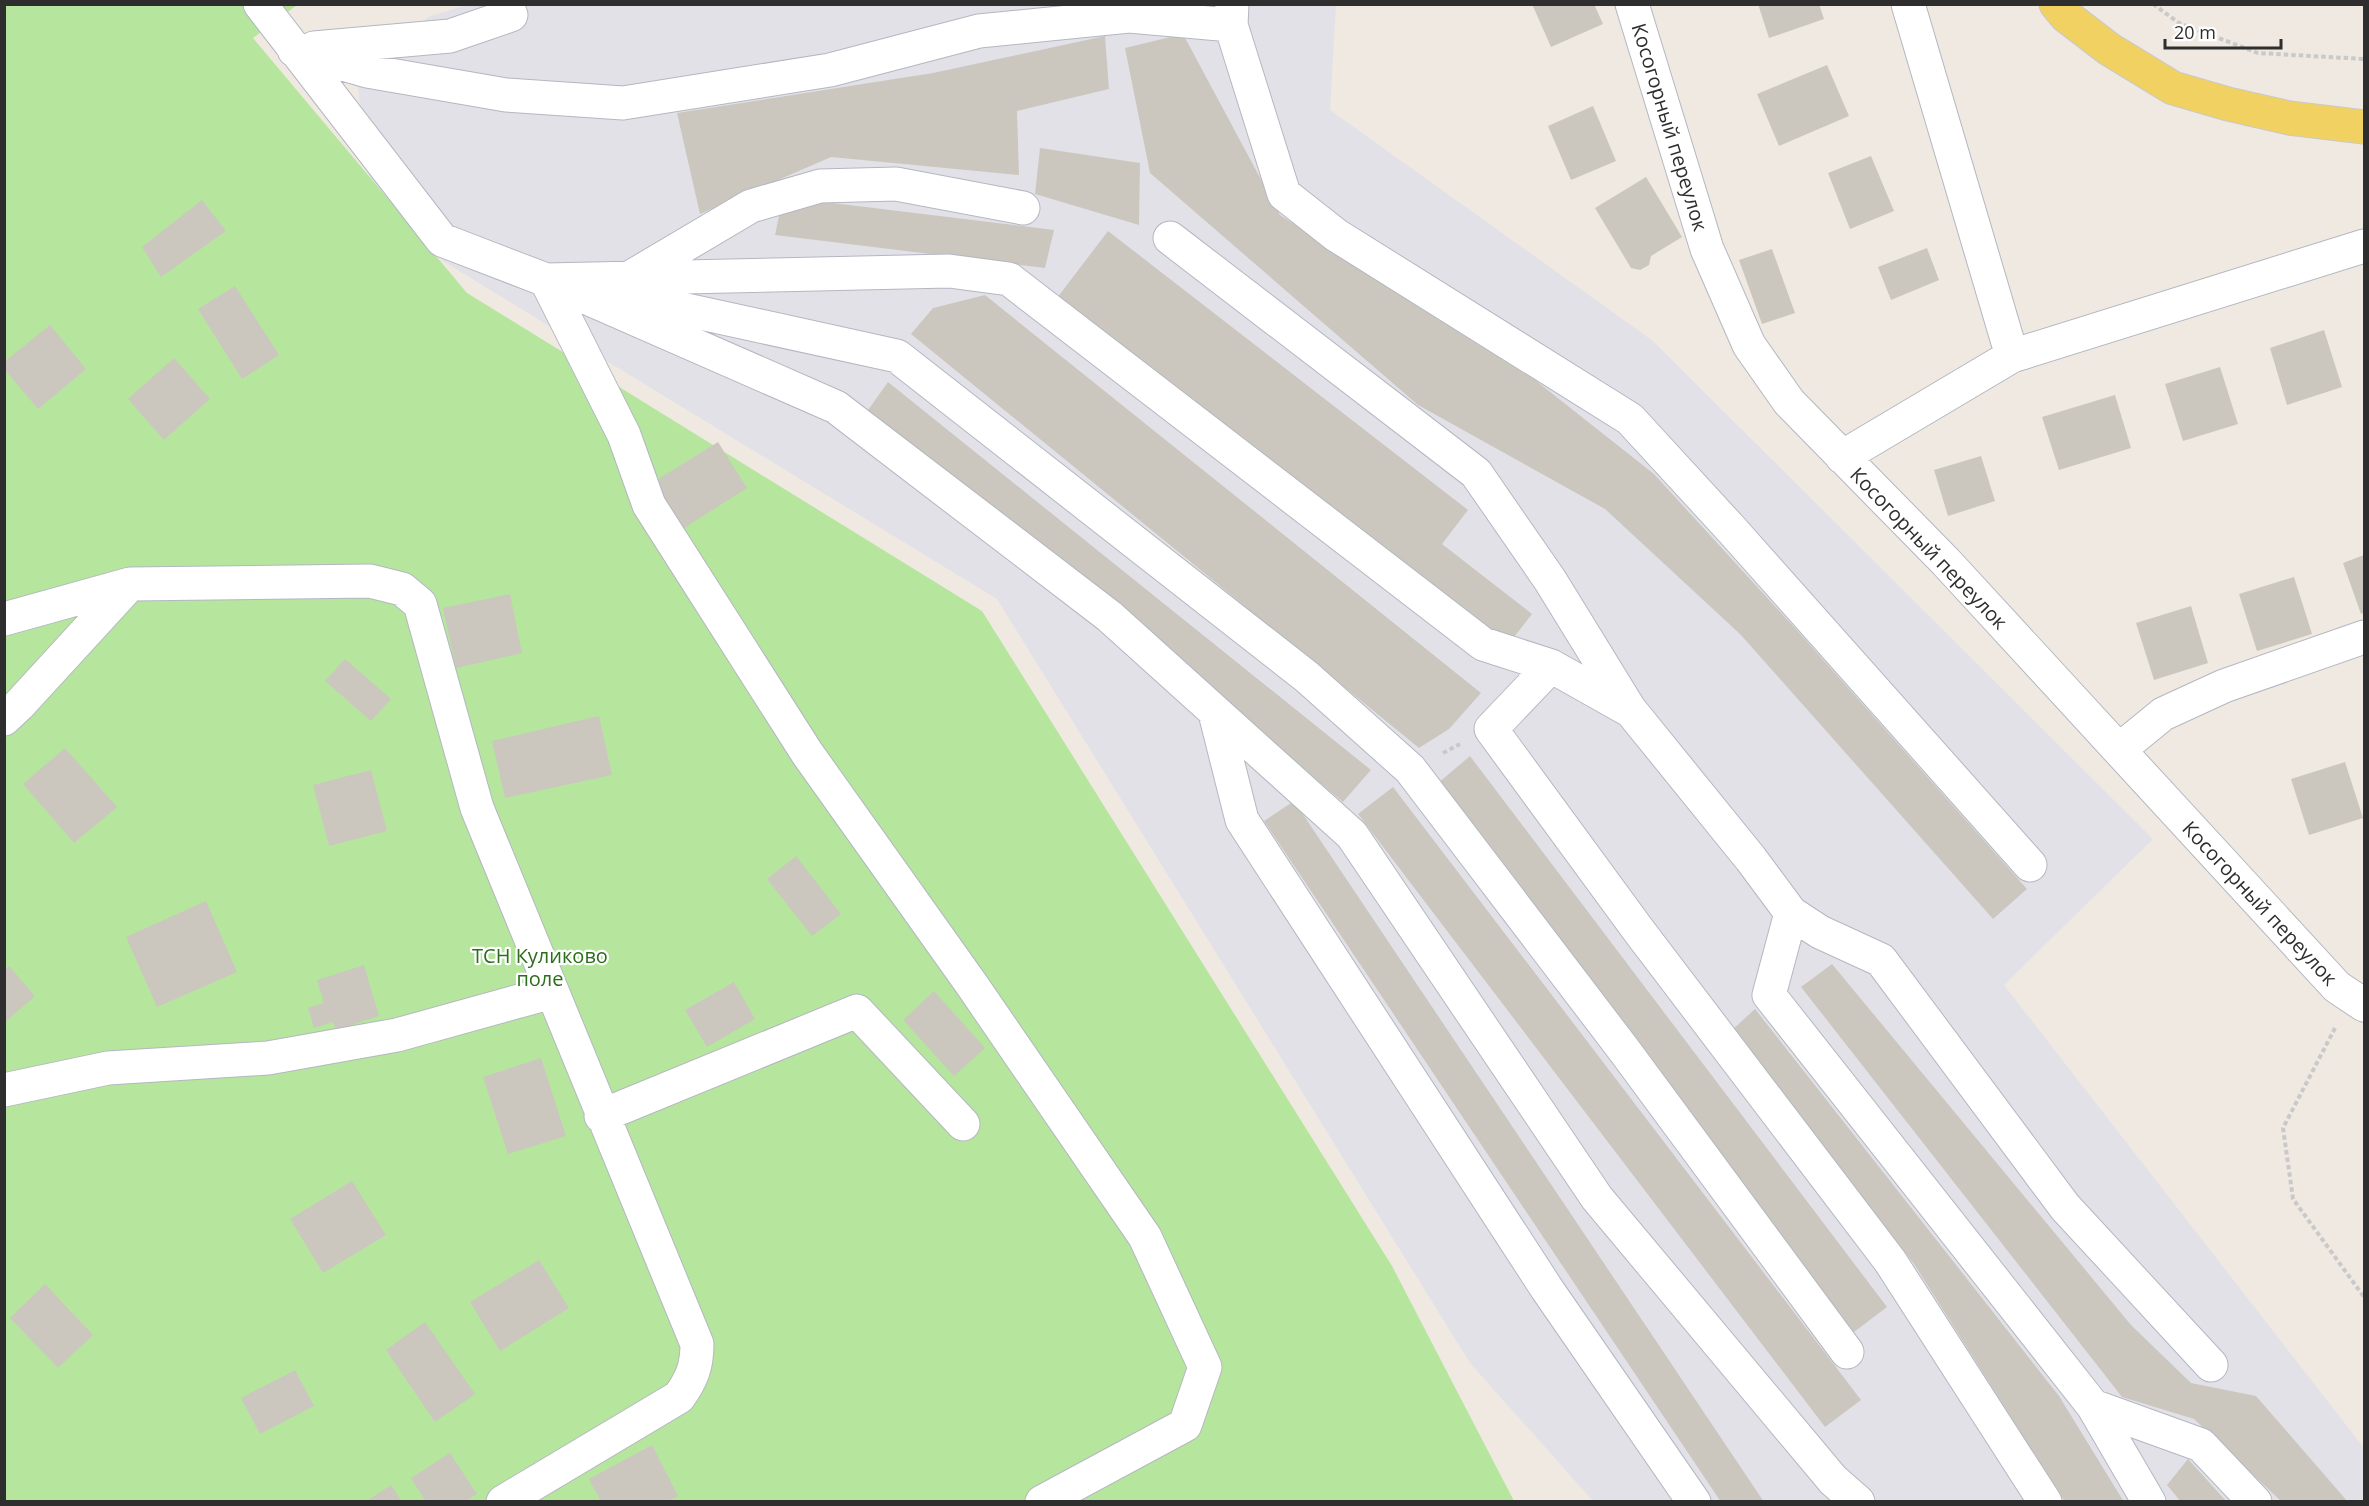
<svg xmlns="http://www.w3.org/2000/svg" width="2369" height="1506" font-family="'Open Sans',sans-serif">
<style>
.industrial{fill:#e3e1e8}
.green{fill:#b6e59e}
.building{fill:#cbc7bf}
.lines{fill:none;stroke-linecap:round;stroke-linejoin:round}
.minor-casing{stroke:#b4b7c1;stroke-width:35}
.major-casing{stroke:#c9c9c9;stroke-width:35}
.path{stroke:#c9c9c9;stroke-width:4;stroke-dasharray:4.5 3;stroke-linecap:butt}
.minor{stroke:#fff;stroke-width:33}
.major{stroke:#f2d163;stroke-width:33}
.labels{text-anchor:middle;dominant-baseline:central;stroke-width:4.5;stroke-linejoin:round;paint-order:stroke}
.street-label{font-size:20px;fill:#2e2e2e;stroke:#fff}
.park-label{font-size:20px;fill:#2c6e1b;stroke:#fff}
</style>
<rect width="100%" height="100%" fill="#efe9e1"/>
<path class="industrial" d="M466 5H1336L1330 110 1653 341 2153 839 2004 985 2364 1448V1501H1593L1470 1363 997 599 374 219 357 80 428 17Z"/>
<path class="green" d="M5 5H297L253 38 467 293 982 611 1392 1266 1514 1501 5 1502Z"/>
<path class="building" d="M1532 4H1594L1603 24 1551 47Z
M1758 4H1819L1824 19 1769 38Z
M1183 34 1280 215 1535 380 1654 474 1794 627 2027 889 1993 919 1741 635 1605 509 1418 405 1150 173 1125 48Z
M1105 36 1109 89 1017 111 1019 175 831 157 700 214 677 113 933 73Z
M1827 65 1849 116 1779 146 1757 94Z
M1593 106 1616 161 1571 180 1548 126Z
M1040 148 1140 163 1139 225 1035 194Z
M1871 156 1894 211 1850 229 1828 173Z
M1646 177 1682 237 1651 256 1649 265 1640 270 1631 268 1595 208Z
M783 197 1054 230 1045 268 775 235Z
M202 200 226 231 161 277 142 247Z
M1108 231 1468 510 1442 544 1532 614 1507 646 1057 298Z
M1927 248 1939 280 1891 300 1878 267Z
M1772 249 1795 313 1762 324 1739 260Z
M235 286 279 355 242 379 198 309Z
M985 295 1481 693 1449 729 1419 748 911 334 933 308Z
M50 325 86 369 38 409 4 369V362Z
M2324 330 2342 387 2287 405 2270 348Z
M174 358 210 399 164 440 128 399Z
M2220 367 2238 424 2183 441 2165 384Z
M888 382 1371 770 1343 802 868 410Z
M2115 395 2131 448 2059 470 2042 417Z
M718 442 747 488 681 530 652 483Z
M1981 456 1995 501 1948 516 1934 470Z
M2364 555V613L2361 614 2343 563Z
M2294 577 2312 634 2257 651 2239 594Z
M510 594 522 653 456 668 443 608Z
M2191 606 2208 663 2154 680 2136 623Z
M345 659 391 699 371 721 325 681Z
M599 716 612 775 505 798 492 741Z
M65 748 117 807 74 843 23 784Z
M1470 756 1887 1307 1854 1332 1437 784Z
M2345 762 2363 818 2309 835 2291 779Z
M371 770 387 831 329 846 313 785Z
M1393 787 1861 1400 1825 1427 1358 814Z
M1294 801 1764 1502H1721L1264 821Z
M796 856 841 914 812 936 767 879Z
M206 901 237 972 157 1007 126 937Z
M1832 964 2131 1325 2191 1383 2256 1396 2348 1502H2282L2194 1419 2122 1397 1801 987Z
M364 965 379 1016 336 1030 333 1022 314 1028 308 1008 324 1003 317 980Z
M9 966 35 996 4 1023V970Z
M734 982 755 1019 707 1047 685 1010Z
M934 991 985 1048 954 1076 903 1020Z
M1755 1009 2059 1396 2124 1502H2065L1914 1264 1731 1031Z
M541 1058 566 1136 508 1154 483 1077Z
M352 1181 386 1235 323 1273 290 1219Z
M539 1260 569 1308 500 1351 470 1302Z
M45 1284 93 1335 58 1368 10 1318Z
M425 1322 475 1394 435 1422 386 1350Z
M295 1370 314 1406 260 1434 241 1398Z
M652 1445 678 1496 667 1502H601L589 1479Z
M450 1453 477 1494 465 1502H426L411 1478Z
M2188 1459 2227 1502H2181L2167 1485Z
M391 1485 402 1502H365Z"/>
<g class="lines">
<g class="minor-casing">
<path id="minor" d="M260 4 442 240 546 280 836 407 1109 616 1352 835 1597 1198 1833 1480 1858 1502
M1232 4 1231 25 1284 194 1336 235 1630 419 1732 530 2030 865
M1632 4 1707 249 1749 345 1789 402 1946 562 2337 987 2364 1005
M1908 4 2012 356
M314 48 450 36 511 15
M294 50 367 71 506 95 623 103 830 70 979 31 1129 16 1231 25
M1170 238 1476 473 1550 580 1630 710
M631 277 751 206 820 186 896 184 1023 208
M546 280 949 271 1009 279 1483 644 1551 666 1631 711 1751 859 1791 913 1769 995 2093 1406 2201 1445 2255 1502
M546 280 624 435 649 505 807 753 972 985 1145 1237 1205 1367 1185 1425 1042 1502
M618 295 897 356 1307 677 1410 769 1624 1050 1847 1352
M1842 457 2012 356 2364 246
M4 619 130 584 370 581 402 589 420 604 477 808 697 1344C697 1366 692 1379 679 1397L503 1502
M1551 666 1491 729 1639 931 1890 1261 2045 1502
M1215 713 1242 820 1547 1289 1694 1502
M4 719 19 705 130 584
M2119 750 2163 714 2224 686 2364 637
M1791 913 1820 932 1881 960 2065 1207 2211 1365
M4 1090 108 1068 268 1058 397 1035 552 992
M601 1116 857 1011 963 1124
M2093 1406 2149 1502"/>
</g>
<g class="major-casing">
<path id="major" d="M2056 4 2066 16 2109 49 2173 88 2228 104 2289 118 2364 127"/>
</g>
<path class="path" d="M2153 4 2179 23 2258 53 2364 59
M1443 753 1460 744
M2335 1028 2283 1128 2293 1199 2364 1297"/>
<use href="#minor" class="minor"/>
<use href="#major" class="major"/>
</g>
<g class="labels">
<g class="street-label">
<text transform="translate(1670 127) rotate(73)">Косогорный переулок</text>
<text transform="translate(1929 548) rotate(46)">Косогорный переулок</text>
<text transform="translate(2260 903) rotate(47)">Косогорный переулок</text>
</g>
<g class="park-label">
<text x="540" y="955">ТСН Куликово<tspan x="540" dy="23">поле</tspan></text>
</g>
</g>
<rect width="2369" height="1506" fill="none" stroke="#2e2e2e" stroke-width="12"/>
<path d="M2165 39v9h116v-9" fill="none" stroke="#2e2e2e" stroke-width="3"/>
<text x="2174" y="39" font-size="18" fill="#2e2e2e" stroke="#ffffff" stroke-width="4.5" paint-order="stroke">20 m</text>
</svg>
